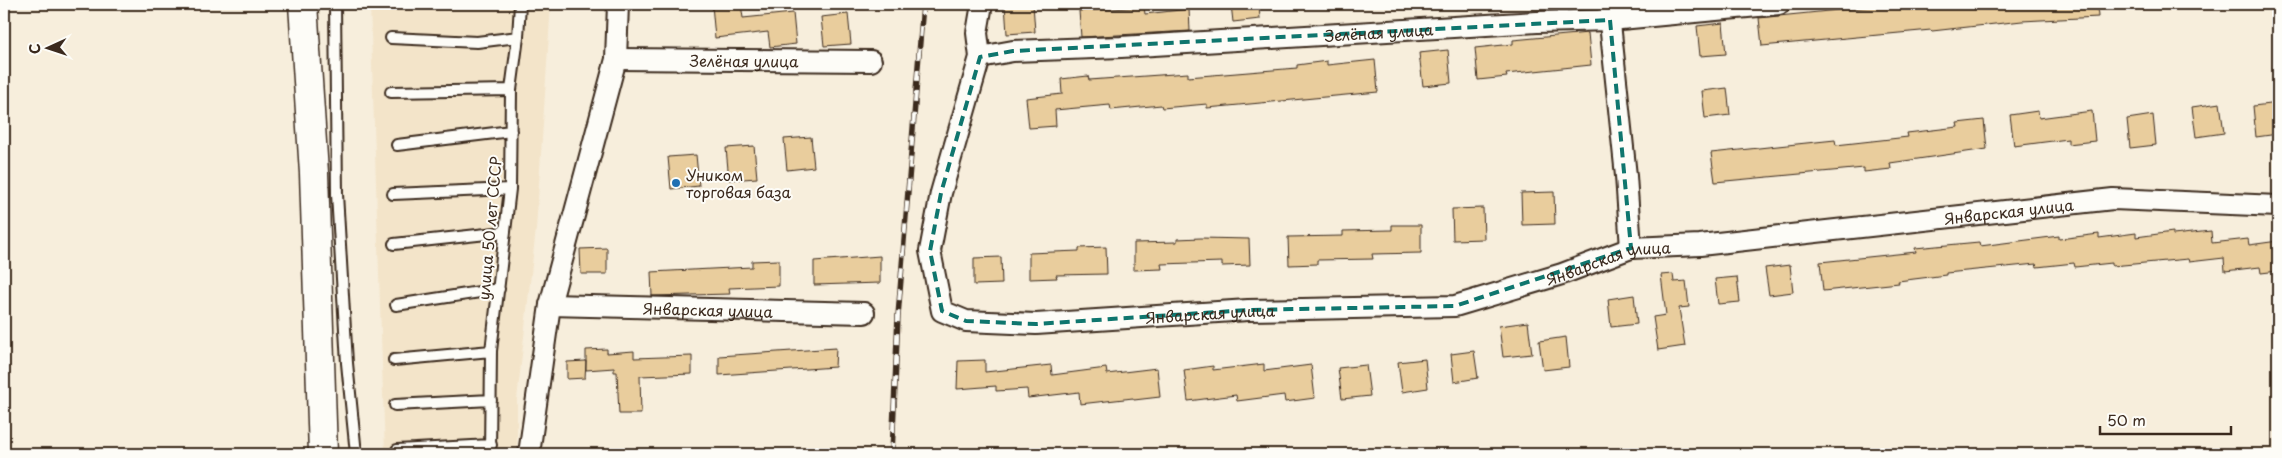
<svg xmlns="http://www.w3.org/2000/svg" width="2282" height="458" font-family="'Playpen Sans',sans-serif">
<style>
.built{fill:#f3e4c9}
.building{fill:#e9cd9d;stroke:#3b2a1e}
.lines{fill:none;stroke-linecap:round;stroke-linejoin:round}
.lane-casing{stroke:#3b2a1e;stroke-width:14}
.street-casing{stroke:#3b2a1e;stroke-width:24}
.primary-casing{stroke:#3b2a1e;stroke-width:31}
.lane{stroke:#fdfcf7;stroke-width:10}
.street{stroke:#fdfcf7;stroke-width:20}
.primary{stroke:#fdfcf7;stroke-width:28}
.rail-casing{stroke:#3b2a1e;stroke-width:5.5}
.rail{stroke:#fdfcf7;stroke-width:4;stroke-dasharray:11;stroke-linecap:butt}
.marked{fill:none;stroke:#0f766e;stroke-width:4;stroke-dasharray:10 6;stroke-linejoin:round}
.poi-dot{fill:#1f6fb2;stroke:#fdfcf7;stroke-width:2}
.labels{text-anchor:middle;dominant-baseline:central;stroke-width:4;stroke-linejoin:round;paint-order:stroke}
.street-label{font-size:15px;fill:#3b2a1e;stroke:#fdfcf7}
.poi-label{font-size:15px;fill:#3b2a1e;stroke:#fdfcf7;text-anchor:start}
</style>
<rect width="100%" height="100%" fill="#f7eedc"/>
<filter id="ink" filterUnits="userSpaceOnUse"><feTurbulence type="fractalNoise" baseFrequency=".02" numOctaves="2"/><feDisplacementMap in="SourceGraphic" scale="10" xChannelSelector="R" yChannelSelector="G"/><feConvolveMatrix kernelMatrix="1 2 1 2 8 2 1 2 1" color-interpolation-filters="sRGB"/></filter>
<g filter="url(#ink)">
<path class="built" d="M370 4H551L536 229 517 400V454H385Z"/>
<path class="building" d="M741 4 743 18 793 13 796 44 770 47 768 32 715 38 712 5Z
M1005 4H1033L1035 32 1007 34Z
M1231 4H1259L1260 19 1233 22Z
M1898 4H2097L2098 17 2022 21 1932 31 1931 30 1762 46 1759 18Z
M1144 7 1145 14 1189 9 1190 31 1081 37 1079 11Z
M848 14 851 44 824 46 821 17Z
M1723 23 1726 54 1700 56 1697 26Z
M1588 33 1591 65 1506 74 1507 77 1478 80 1475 48 1513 44V40Z
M1448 50 1451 83 1423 86 1419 53Z
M1375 60 1378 92 1207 108V104L1162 108 1161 105 1111 110 1110 105 1055 110 1056 126 1029 128 1026 98 1062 94 1061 79 1088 76 1089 80 1188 73V77L1297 68V65L1327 61V65Z
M1727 88 1730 115 1705 118 1702 91Z
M2220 103 2224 133 2196 137 2192 107Z
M2278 103V134L2256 137 2253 106Z
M2038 111 2039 118 2092 111 2095 141 2068 144V139L2014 146 2010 115Z
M2153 115 2156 145 2130 148 2127 119Z
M1984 120 1987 149 1890 163 1891 169 1864 172V168L1715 182 1711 153 1835 140 1836 145 1908 137 1907 133 1958 127 1957 123Z
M811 137 814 167 787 170 784 139Z
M754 146 757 178 729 180 726 148Z
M696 155 699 186 671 189 668 157Z
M1554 192 1555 224 1522 225 1521 193Z
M1483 208 1484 239 1453 240 1452 209Z
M1392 225H1421V253L1372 254 1373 259 1317 260V264L1289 265 1288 237 1343 236V231L1392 230Z
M2211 231 2212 243 2248 239 2249 245 2278 241V271L2261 273 2260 267 2225 271 2224 258 2189 262 2188 259 2112 266V263L2075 267 2074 263 2037 267 2036 264 1946 273V275L1898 281 1899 283 1823 291 1820 262 1916 252 1915 248 1979 242 1980 246 2059 236V239L2099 234V238L2136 233V237L2173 232V235Z
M1201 238 1249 239 1250 265 1222 266V262L1161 264 1162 269 1134 270V243L1177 242V239Z
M1106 247 1107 274 1056 275 1057 278 1029 279V253L1079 251V248Z
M607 248V274H581L580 249Z
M880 256V283L814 285V261Z
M1001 257 1002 284 974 285V258Z
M779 260V286L729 288 730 294 652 296 651 272 752 267V261Z
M1790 265 1793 292 1769 295 1765 268Z
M1673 274 1674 282 1686 281 1689 307 1679 308 1685 346 1658 350 1653 317 1666 315 1661 275Z
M1737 277 1740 302 1718 304 1715 279Z
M1634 295 1637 324 1611 327 1608 299Z
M1528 322 1532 354 1503 357 1499 326Z
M1566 337 1569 367 1543 370 1539 341Z
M836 348 835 367 719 375V356Z
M607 349V353L634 351V358L692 356V374L640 376 641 414H619L617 372H614V368L586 370V350Z
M1474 351 1478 378 1454 382 1451 354Z
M1425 359 1428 388 1402 392 1398 362Z
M985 360V372L1051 365 1052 375 1106 368 1107 374 1157 368 1160 397 1134 400 1133 398 1080 404 1079 392 1028 398 1027 389 996 391V386L957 389 958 361Z
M586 361 585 378 567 379V362Z
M1264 364V371L1311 365 1315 398 1285 402 1284 395 1237 401 1236 395 1188 401 1184 370 1213 366V370Z
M1366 365 1370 396 1342 399 1338 368Z"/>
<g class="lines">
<g class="lane-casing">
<path id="lane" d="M335 4 337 194 347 363 356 454
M391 38 477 42 518 37
M391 92 511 90
M397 145 511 131
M393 194 510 189
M394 244 505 232
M396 305 499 289
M394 360 491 351
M395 405 491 400
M397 450 491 445
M490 454 491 351 510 189 511 90 518 37 520 4"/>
</g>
<g class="street-casing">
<g id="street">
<path id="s1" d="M982 4 977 33 980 57 941 193 930 251 942 311 966 321 1036 324 1248 310 1455 306 1562 274 1631 248 1700 245 2113 199 2278 206"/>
<path d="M1608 4 1626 176 1631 248"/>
<path id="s2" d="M980 57 1013 51 1121 47 1537 22 1610 20 1779 4"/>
<path id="s3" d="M616 59 871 61"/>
<path id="s4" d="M550 305 864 313"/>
<path d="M529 454 550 305 616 59 618 4"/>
</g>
</g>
<g class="primary-casing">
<path id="primary" d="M303 4 314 173 323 454"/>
</g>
<use href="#lane" class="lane"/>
<use href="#street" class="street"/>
<use href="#primary" class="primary"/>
<g class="rail-casing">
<path id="rail" d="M892 454 898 316 923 4"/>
</g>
<use href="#rail" class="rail"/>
</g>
</g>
<path class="marked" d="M1610 20 1631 248 1455 306 1248 310 1036 324 966 321 942 311 930 251 941 193 980 57 1013 51Z"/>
<circle class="poi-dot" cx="676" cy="183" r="5"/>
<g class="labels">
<g class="street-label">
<text stroke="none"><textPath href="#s2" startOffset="400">Зелёная улица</textPath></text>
<text stroke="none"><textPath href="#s3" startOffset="128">Зелёная улица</textPath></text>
<text stroke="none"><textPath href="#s1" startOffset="1396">Январская улица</textPath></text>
<text transform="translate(489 228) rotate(-85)">улица 50 лет СССР</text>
<text stroke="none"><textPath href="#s1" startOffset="991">Январская улица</textPath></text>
<text stroke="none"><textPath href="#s4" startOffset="158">Январская улица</textPath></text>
<text stroke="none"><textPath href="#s1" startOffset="586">Январская улица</textPath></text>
</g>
<g class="poi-label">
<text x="686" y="174">Уником<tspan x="686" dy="17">торговая база</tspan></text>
</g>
</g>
<rect width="2282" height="458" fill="none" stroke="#fdfcf7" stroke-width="20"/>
<rect x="10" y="10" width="2262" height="438" fill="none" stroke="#3b2a1e" stroke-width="2" filter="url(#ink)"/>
<g transform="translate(48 48) rotate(267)" stroke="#fdfcf7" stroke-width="4" paint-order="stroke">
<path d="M0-4L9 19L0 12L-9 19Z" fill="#3b2a1e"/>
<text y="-8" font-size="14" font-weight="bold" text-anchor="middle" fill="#3b2a1e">С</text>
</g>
<path d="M2100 426v8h131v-8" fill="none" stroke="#3b2a1e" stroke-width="2.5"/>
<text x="2107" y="426" font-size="15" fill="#3b2a1e" stroke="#fdfcf7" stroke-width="4" paint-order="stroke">50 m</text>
</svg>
